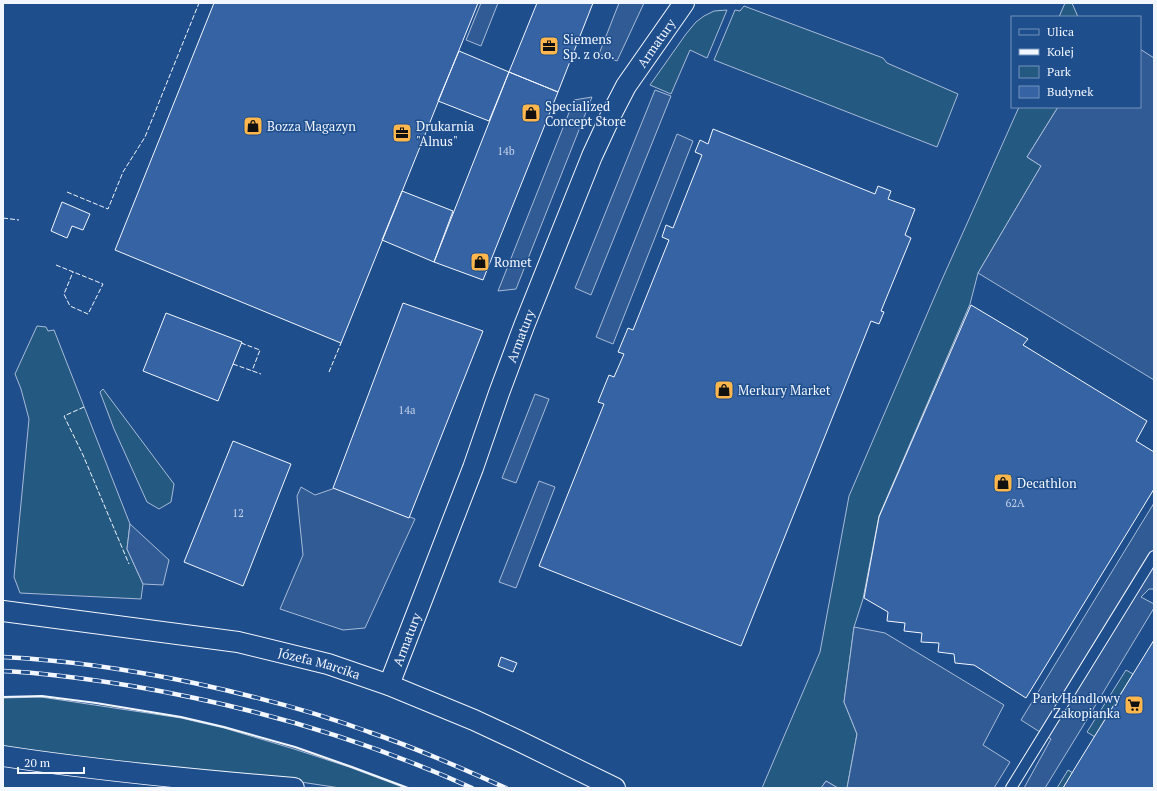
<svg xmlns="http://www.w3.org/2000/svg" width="1157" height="791" font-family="'PT Serif',serif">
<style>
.green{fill:#245a82;stroke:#a8bbd7}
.parking{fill:#305b95;stroke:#a8bbd7}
.building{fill:#3563a3;stroke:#f2f6ff}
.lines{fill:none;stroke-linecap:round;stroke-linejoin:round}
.service-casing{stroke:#f2f6ff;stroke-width:12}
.minor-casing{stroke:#f2f6ff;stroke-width:22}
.service{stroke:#1f4e8c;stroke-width:10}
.minor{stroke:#1f4e8c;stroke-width:20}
.rail-casing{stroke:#f2f6ff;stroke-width:4.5}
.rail{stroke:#1f4e8c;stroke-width:3;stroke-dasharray:9;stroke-linecap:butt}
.fence{stroke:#f2f6ff;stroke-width:1;stroke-dasharray:5 2;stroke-linecap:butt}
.wall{stroke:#f2f6ff;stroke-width:2}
.labels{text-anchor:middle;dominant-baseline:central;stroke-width:3;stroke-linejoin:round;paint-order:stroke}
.number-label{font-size:11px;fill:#c3d1e8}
.poi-label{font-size:13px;fill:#f2f6ff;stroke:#1f4e8c;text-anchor:start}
.street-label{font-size:13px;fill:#f2f6ff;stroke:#1f4e8c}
</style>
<rect width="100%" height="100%" fill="#1f4e8c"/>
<path class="green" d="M1065 3H1072L1078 17H1059Z
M744 6 883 58 887 63 958 94 937 147 714 60 735 10 740 11Z
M727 10 707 58 690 50 671 94 650 85 686 34 696 22 704 16 714 11Z
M1019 107H1058L1027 157 1041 166 978 273 970 304 879 516 863 599 854 627 844 702 857 734 847 788H838L826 781 821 788H762L820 652 849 496 940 284Z
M37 326 46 327 48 331 54 330 130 524 127 549 143 584 141 599 20 593 14 577 29 419 21 389 15 374Z
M103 389 174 484 171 502 159 509 147 502 114 429 100 392Z
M1126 670 1133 674 1095 737 1087 732Z
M41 697 181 718 224 728 294 749 349 767 405 788H340L268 777 3 750V698Z
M1068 770 1073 773 1063 788H1057Z"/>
<path class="parking" d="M481 3H498L481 46 466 40Z
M619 3H644L617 61 599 54Z
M1140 49 1154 58V380L978 273 1041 166 1027 157 1058 107H1140Z
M655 90 671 96 591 295 575 288Z
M592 97 516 289 498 291 574 100Z
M677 134 693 141 613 344 596 337Z
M535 394 549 399 516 483 502 478Z
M539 481 555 487 516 588 499 582Z
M301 487 315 495 338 487 415 519 365 628 343 630 280 609 303 555 297 496Z
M1154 503V589H1149L1141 597 1154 604V608L1083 726 1045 788H1024L1051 739 1021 720Z
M130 524 169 560 163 585 143 584 127 549Z
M854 627 885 633 1004 705 983 745 1010 762 994 788H847L857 734 844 702Z
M826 781 838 788H821Z"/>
<path class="building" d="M214 3H478L341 343 115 250Z
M537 3H593L558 92 509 72Z
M459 51 509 72 489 121 438 101Z
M509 72 558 92 483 280 434 262Z
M713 129 875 194 878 186 891 191 888 199 915 209 905 235 911 238 881 311 884 312 879 324 871 321 741 646 539 566 604 404 598 402 609 375 614 377 624 354 618 352 628 328 633 330 669 240 662 237 666 225 673 228 702 155 695 152 700 140 708 144Z
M402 191 453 211 434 262 382 240Z
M62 202 90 214 83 230 72 226 67 238 51 231Z
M403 303 483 331 409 518 333 488Z
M971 305 1028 339 1023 345 1147 421 1136 441 1154 452V489L1026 698 974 665 955 663 954 654 938 652 939 643 921 642 922 633 904 631 905 623 887 621 888 612 864 598 879 517Z
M166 313 242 342 218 401 143 371Z
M233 441 291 464 243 586 184 562Z
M1154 640V788H1063L1075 768Z
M501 657 517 663 513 672 498 666Z"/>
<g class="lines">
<g class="service-casing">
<path id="service" d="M1011 788 1154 556"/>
</g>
<g class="minor-casing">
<g id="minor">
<path id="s1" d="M3 611 238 642 328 664 389 685 474 720 517 740 615 788"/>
<path id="s2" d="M389 685 473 468 499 393 524 326 592 156 611 115 626 86 684 3"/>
<path d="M3 756C100 771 197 780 294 788"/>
</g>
</g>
<use href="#service" class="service"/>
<use href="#minor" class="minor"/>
<g class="rail-casing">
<path id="rail" d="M3 657C67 660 132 670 194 683 254 696 312 711 369 732 416 748 461 768 506 788
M3 671C46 673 89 679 132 686 249 706 364 739 472 788"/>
</g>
<use href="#rail" class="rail"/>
<path class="fence" d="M3 4V3
M67 192 108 209 123 172 145 137 199 3
M3 218 19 220
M56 265 103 284 88 314 70 306 64 294 73 272
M241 343 260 350 252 371
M233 364 261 374
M329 372 341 343
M84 407 64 416 83 455 129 564"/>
<path class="wall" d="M3 697 42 696 96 703 181 717 224 727 295 747 352 767 408 788"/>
</g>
<defs>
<g id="office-square" transform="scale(1)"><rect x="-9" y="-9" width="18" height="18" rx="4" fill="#ffb74d" stroke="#1f4e8c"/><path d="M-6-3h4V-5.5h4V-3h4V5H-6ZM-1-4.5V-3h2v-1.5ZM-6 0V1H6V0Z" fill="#111"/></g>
<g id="shop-square" transform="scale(1)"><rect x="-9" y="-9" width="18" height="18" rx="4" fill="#ffb74d" stroke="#1f4e8c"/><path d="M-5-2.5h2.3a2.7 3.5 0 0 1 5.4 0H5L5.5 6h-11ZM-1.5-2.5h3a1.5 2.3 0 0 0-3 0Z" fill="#111"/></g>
<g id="supermarket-square" transform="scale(1)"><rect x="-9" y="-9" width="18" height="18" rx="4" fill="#ffb74d" stroke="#1f4e8c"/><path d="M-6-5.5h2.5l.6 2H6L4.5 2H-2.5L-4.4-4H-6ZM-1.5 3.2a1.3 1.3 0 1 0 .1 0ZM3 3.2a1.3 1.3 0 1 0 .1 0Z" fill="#111"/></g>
</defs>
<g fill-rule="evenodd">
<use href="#office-square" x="549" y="46"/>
<use href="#shop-square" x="531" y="113"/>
<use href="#shop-square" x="253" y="126"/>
<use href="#office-square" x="402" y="133"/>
<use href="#shop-square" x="480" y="262"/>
<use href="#shop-square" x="724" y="390"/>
<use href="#shop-square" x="1003" y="483"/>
<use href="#supermarket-square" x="1134" y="705"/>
</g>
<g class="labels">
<g class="number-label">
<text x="506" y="151">14b</text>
<text x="407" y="410">14a</text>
<text x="1015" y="503">62A</text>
<text x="238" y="513">12</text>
</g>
<g class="poi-label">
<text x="563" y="39">Siemens<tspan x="563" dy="15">Sp. z o.o.</tspan></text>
<text x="545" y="106">Specialized<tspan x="545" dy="15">Concept Store</tspan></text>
<text x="267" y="126">Bozza Magazyn</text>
<text x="416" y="126">Drukarnia<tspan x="416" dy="15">"Alnus"</tspan></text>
<text x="494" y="262">Romet</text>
<text x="738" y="390">Merkury Market</text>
<text x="1017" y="483">Decathlon</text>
<text x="1120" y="698" text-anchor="end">Park Handlowy<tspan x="1120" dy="15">Zakopianka</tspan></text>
</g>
<g class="street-label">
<text stroke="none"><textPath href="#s2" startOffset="697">Armatury</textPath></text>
<text stroke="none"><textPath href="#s2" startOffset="373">Armatury</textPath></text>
<text stroke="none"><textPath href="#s2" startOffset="49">Armatury</textPath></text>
<text stroke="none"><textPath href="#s1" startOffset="321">Józefa Marcika</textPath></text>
</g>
</g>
<rect width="1157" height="791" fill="none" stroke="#f2f6ff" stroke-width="8"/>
<rect x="1011" y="16" width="130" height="92" fill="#1f4e8c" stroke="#7391ba"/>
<rect x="1019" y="29" width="20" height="6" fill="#1f4e8c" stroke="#7391ba"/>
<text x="1047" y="36" font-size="12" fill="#f2f6ff">Ulica</text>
<rect x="1019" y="49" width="20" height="6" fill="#f2f6ff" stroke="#7391ba"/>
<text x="1047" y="56" font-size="12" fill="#f2f6ff">Kolej</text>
<rect x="1019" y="66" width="20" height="12" fill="#245a82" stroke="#7391ba"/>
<text x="1047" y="76" font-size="12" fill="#f2f6ff">Park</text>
<rect x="1019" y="86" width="20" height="12" fill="#3563a3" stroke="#7391ba"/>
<text x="1047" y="96" font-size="12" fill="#f2f6ff">Budynek</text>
<path d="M18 767v6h66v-6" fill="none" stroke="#f2f6ff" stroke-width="2"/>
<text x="24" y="767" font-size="12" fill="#f2f6ff" stroke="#1f4e8c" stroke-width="3" paint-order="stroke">20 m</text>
</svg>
